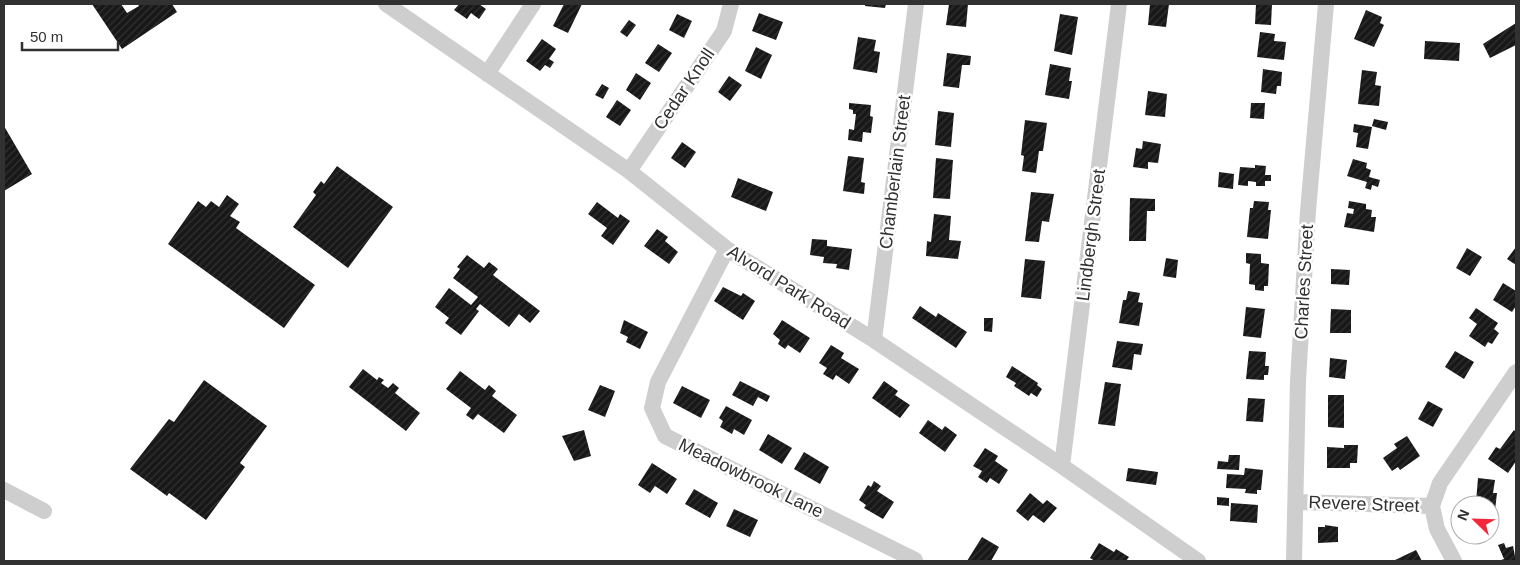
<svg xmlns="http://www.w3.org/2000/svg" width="1520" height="565" font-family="Helvetica,sans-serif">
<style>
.building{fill:url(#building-hatch)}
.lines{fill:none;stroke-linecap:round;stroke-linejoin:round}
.minor{stroke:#cecece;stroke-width:16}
.labels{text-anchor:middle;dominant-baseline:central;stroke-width:5;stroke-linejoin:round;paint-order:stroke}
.street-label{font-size:18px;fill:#313131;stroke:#fff}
</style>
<defs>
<pattern id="building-hatch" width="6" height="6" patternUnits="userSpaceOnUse" patternTransform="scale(1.25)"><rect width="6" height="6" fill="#181818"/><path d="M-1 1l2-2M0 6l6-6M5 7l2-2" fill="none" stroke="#313131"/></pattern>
</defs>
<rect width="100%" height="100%" fill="#fff"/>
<path class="building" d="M92 4H121L127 13 139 6 138 4H172L177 12 122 49Z
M459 4H479L486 9 479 19 471 13 467 19 454 10Z
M564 4H582L568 33 553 26Z
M865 4H886L885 8 865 6Z
M949 4H968L966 27 946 25Z
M1150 4H1169L1166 27 1148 25Z
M1256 4H1272L1271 25 1255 24Z
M1366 10 1382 17 1380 23 1384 25 1374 47 1354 39Z
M759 13 783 22 776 40 752 31Z
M677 14 692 21 684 38 669 30Z
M1060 14 1078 17 1072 55 1054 51Z
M629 20 636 25 627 37 620 32Z
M1516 23V45L1490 58 1483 44Z
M1260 32 1275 34 1274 41 1286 42 1284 60 1257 57Z
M858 37 876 40 874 51 880 52 877 73 853 69Z
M542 39 556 49 549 59 554 62 550 68 545 65 540 71 526 61Z
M1425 41 1460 43 1459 61 1424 59Z
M658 44 672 53 659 72 645 63Z
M756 47 772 55 761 79 745 71Z
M947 53 971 56 970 65H962L959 88 943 86Z
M1050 64 1071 68 1069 81H1072L1069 99 1045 95Z
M1263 69 1282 72 1281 86H1277L1276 94 1261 92Z
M1362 70 1377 72 1375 85 1381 86 1379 106 1358 104Z
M636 73 651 83 640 100 626 90Z
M729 76 742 85 730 101 718 92Z
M602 84 609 88 603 99 595 95Z
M1148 91 1167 94 1165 117 1145 115Z
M617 100 631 110 620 126 606 117Z
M849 103 871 105 870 116 873 117 871 133 863 132 862 142 848 140 849 129 854 130 856 114H853V110L849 109Z
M1251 103H1265L1264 119 1250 118Z
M938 111 954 113 951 147 935 145Z
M1374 119 1388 122 1386 130 1372 126Z
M1025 120 1047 123 1043 151H1039L1036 173 1022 171 1024 156 1021 155Z
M1354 124 1372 127 1368 149 1356 147 1358 133 1353 132Z
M4 126 32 174 4 191Z
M1143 141 1161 144 1158 163 1148 162V169L1133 167 1136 148 1142 149Z
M682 142 696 152 685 168 671 158Z
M848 156 864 158 861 182 865 183 864 194 843 191Z
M936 158 953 160 950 199 933 198Z
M1353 159 1367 163 1366 168 1371 170 1369 177 1380 180 1378 187 1372 185 1371 190 1365 188 1367 182 1347 176Z
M1255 165 1266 166 1265 175H1271V181H1265V186H1256V182L1248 181V186L1238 185 1240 167 1255 168Z
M337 166 393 207 348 268 293 227 316 195 313 192 321 181 324 184Z
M1219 172 1234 174 1233 189 1218 187Z
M738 178 773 192 766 211 731 197Z
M1031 192 1054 194 1049 222 1042 221 1039 242 1025 241Z
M227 195 239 204 230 216 240 222 236 228 315 285 284 328 168 244 198 201 206 207 211 201 219 207Z
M1130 198 1155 199V211H1147L1146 241H1129Z
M1254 201 1269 202 1268 210H1271L1268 239 1247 237 1250 208H1253Z
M1349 201 1366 204V209L1372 210 1371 217H1376L1374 232 1344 227 1347 213 1353 214 1354 209 1348 208Z
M597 202 618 218 620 214 630 221 613 245 601 236 607 228 588 214Z
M934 214 951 216 949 240 961 241 958 259 926 256 927 241 931 242Z
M657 229 668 237 665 241 678 252 669 264 644 246Z
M812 239 827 240V246L852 249 849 270 836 268 837 264 823 263 824 257 810 255Z
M1516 247V265L1507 259Z
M1467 248 1482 257 1470 276 1456 268Z
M1246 253 1261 254V263L1269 264 1268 286H1264V291L1255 290V285L1249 284 1250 264 1246 263Z
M467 255 484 268 489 262 498 269 493 275 540 311 530 323 519 314 509 327 480 304 476 309 479 311 461 335 445 323 449 318 435 307 449 288 471 305 478 297 453 278 460 269 457 267Z
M1166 258 1178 260 1176 278 1163 276Z
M1025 259 1045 261 1041 299 1021 297Z
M1331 269 1350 270 1349 285 1331 284Z
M1503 283 1516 291V306L1512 312 1493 300Z
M723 287 741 296 743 293 755 301 743 320 714 301Z
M1128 291 1140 293 1138 302 1143 303 1139 326 1119 323 1123 300H1126Z
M920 306 936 317 938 313 967 332 956 348 912 318Z
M1246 307 1265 309 1261 338 1243 336Z
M1476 308 1498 323 1494 329 1499 333 1492 344 1488 342 1485 347 1469 336 1477 324 1469 318Z
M1331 309 1351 310V333H1330Z
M984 318H993L992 332 984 331Z
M624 320 648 332 640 349 626 342 628 337 620 333Z
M782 320 810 338 800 353 788 345 785 349 778 344 780 340 773 334Z
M1117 341 1143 344 1141 355 1134 354 1132 370 1112 367Z
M831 345 844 353 841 358 859 369 849 384 836 375 833 380 823 374 827 368 819 363Z
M1249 351 1266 352 1265 366H1269L1268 375H1264V380L1246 379Z
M1455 351 1474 362 1464 379 1445 367Z
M1330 358 1347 360 1345 379 1329 377Z
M1012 366 1038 383 1037 385 1042 389 1037 397 1031 393 1029 396 1014 386 1016 383 1006 377Z
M363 369 377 380 379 377 384 380 381 383 388 388 393 383 399 388 395 393 420 413 406 431 349 387Z
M460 371 485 390 489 385 496 391 492 396 517 415 504 433 478 414 473 420 466 415 471 408 446 389Z
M204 380 267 426 240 463 245 467 206 520 169 493 167 496 130 469 169 419 174 422Z
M740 381 770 396 767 402 758 397 753 406 732 395Z
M884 381 898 391 895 395 910 405 900 418 872 398Z
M1105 382 1121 384 1115 426 1098 424Z
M600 385 615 391 605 417 588 410Z
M682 386 710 400 701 418 673 403Z
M1328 395H1344V428L1328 427Z
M1248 398 1265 399 1263 422 1246 421Z
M1428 401 1443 409 1433 427 1418 419Z
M726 406 752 420 744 435 734 429 732 434 720 427 723 421 719 418Z
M928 420 942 430 945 426 957 435 945 452 919 433Z
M584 430 591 456 574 461 562 436Z
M1514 430 1516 432V461L1508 473 1488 459 1496 447 1500 449Z
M768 434 792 448 782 464 759 450Z
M1407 436 1420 456 1400 470 1398 467 1392 471 1383 458 1397 448 1394 444Z
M1344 445H1358L1357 463H1350V468H1327V447L1344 448Z
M985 448 998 456 995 461 1008 470 999 484 990 478 987 483 978 477 982 471 973 466Z
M804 452 829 467 820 484 794 469Z
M1229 455H1240L1239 470 1217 469 1218 461 1228 462Z
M652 463 677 479 667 494 655 486 650 493 638 485Z
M1128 468 1158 472 1156 485 1126 481Z
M1245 468 1263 470 1261 490H1257V494L1245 493 1246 489 1226 488 1227 474 1244 475Z
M1478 478 1495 480 1493 493H1497L1494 519 1490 518V505H1471L1472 501 1476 502Z
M874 481 881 486 877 491 894 502 883 519 864 508 866 505 859 500 868 485 871 487Z
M694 489 718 503 710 518 685 504Z
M1030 493 1043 504 1047 500 1057 508 1044 523 1033 515 1028 521 1016 511Z
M1217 497 1229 498V506L1217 505Z
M1231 503 1258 505 1257 523 1230 521Z
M734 509 758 520 750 537 726 526Z
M1325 525 1338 527V542L1318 543V527H1325Z
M982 537 999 547 991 561H967Z
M1099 543 1114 552 1116 549 1129 557 1126 561H1095L1090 558Z
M1504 543 1506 548 1513 546 1516 561H1498L1504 559 1498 545Z
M1416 550 1422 561H1393Z"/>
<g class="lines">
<path class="minor" d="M386 4 629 171 727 249 874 340 1062 466 1198 561
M487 74 533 4
M629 171 724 31 731 4
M727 249 658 382 652 408 665 436 915 560
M874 340 916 4
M1062 466 1119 4
M4 490 44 511
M1296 502 1432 506
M1432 506 1440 483 1516 372
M1432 506 1437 529 1454 561
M1294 561 1298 381 1308 211 1326 4"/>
</g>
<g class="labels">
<g class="street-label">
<text transform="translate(684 89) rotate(-56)">Cedar Knoll</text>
<text transform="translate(895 172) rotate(-83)">Chamberlain Street</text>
<text transform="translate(1091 235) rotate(-83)">Lindbergh Street</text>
<text transform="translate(1304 282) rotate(-87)">Charles Street</text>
<text transform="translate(789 287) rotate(32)">Alvord Park Road</text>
<text transform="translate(751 478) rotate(26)">Meadowbrook Lane</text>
<text transform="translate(1364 504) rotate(2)">Revere Street</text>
</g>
</g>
<rect width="1520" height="565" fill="none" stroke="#313131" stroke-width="10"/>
<g transform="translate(1475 520) rotate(293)"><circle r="24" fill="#ffffff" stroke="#adadad"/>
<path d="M0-4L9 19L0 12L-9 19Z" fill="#f4273a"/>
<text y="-8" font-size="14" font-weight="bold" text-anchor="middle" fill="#313131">N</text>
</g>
<path d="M22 42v8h96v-8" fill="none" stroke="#313131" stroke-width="2.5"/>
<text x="30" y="42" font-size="15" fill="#313131" stroke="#ffffff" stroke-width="4" paint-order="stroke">50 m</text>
</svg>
